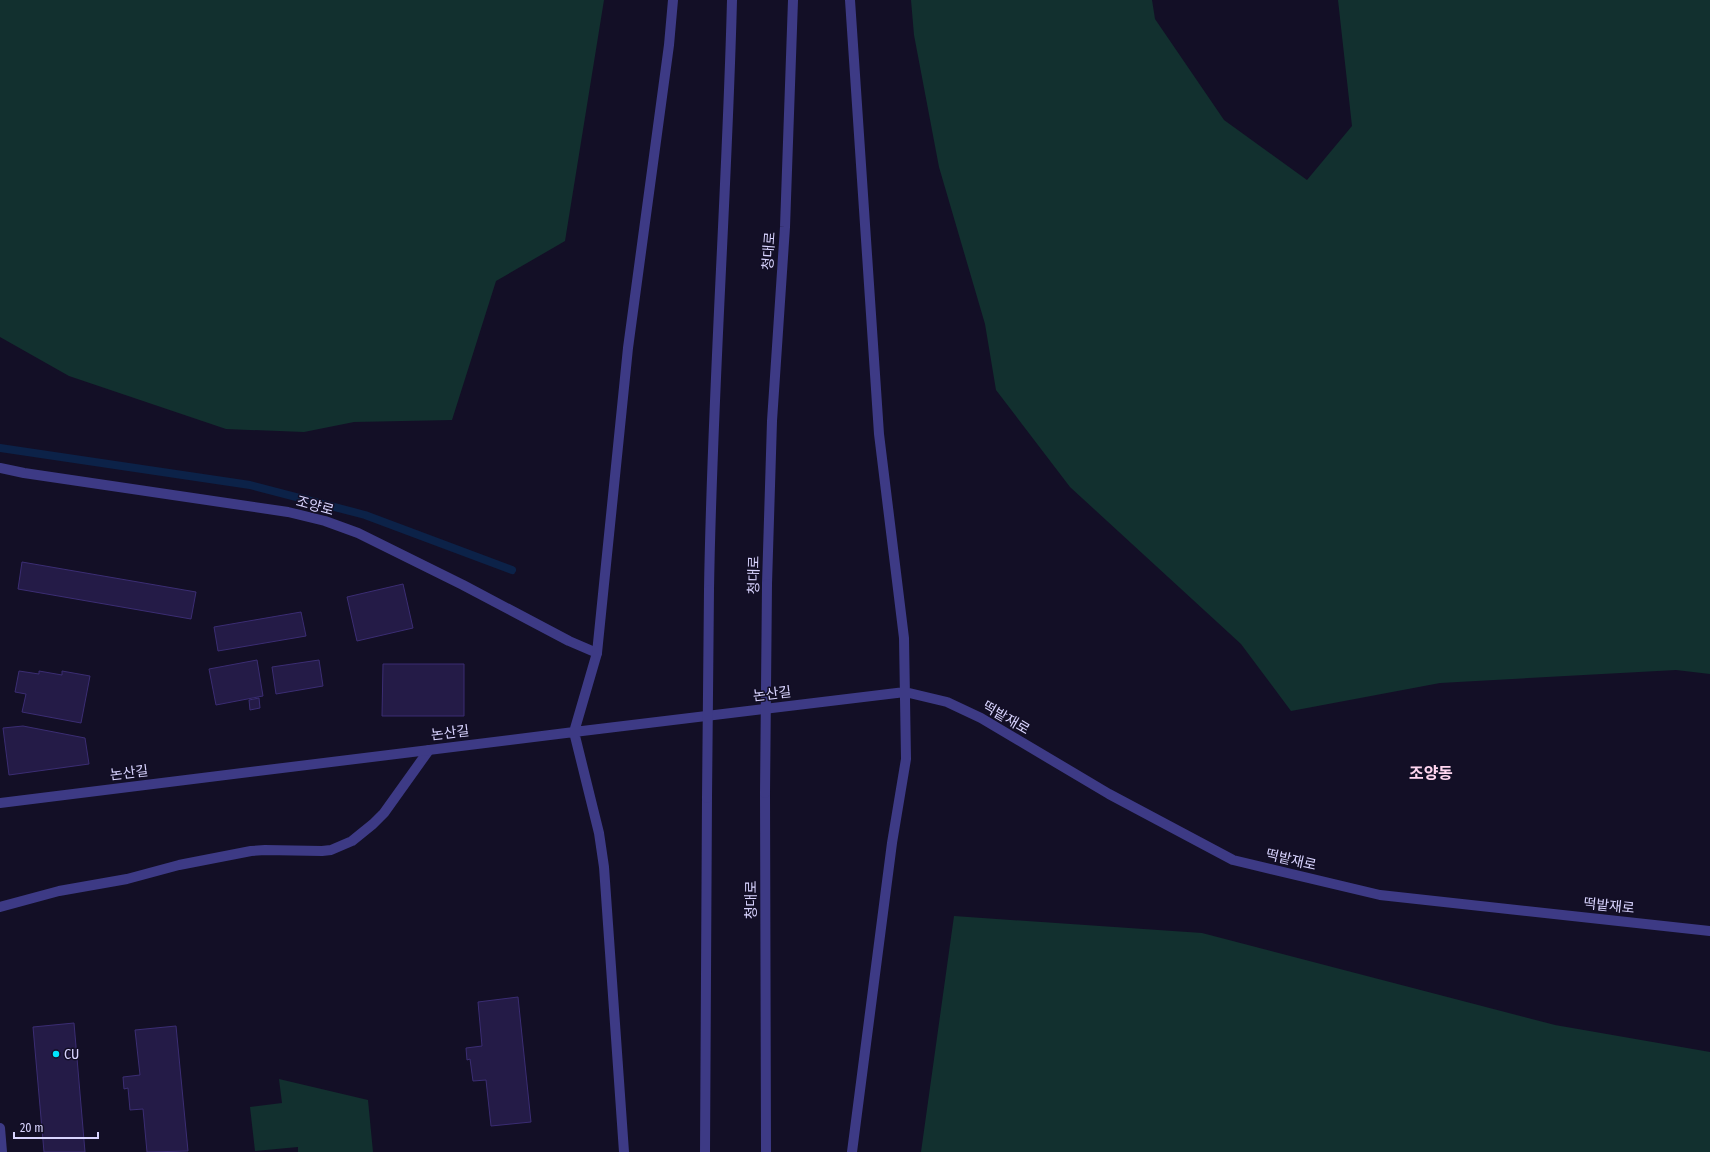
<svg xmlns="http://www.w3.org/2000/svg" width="1710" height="1152" font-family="'Fira Sans Condensed','Noto Sans KR',sans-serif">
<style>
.green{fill:#12302f}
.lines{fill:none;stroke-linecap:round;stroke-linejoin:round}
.stream{stroke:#0c2248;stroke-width:8}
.building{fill:#241b47;stroke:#3b2d73}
.minor{stroke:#3d3a85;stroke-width:10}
.tertiary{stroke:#3d3a85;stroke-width:10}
.tertiary-bridge{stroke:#3d3a85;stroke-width:10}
.poi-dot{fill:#00e5ff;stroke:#130f26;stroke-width:1.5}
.labels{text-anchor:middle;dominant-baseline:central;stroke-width:3;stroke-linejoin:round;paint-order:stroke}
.street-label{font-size:14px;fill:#d9d4ff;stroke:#130f26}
.poi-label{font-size:14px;fill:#d9d4ff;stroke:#130f26;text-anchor:start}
.quarter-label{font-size:16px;font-weight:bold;fill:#ffd6f0;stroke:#130f26}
</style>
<rect width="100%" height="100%" fill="#130f26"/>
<path class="green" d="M0 0H604L565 241 496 281 452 420 354 422 304 432 226 429 69 376 0 337Z
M911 0H1152L1155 19 1224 120 1307 180 1352 126 1338 0H1710V674L1676 670 1440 683 1291 711 1241 644 1070 487 996 390 985 324 939 167 914 35Z
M954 916 1202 933 1555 1025 1710 1052V1152H921Z
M279 1079 368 1100 373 1152H298V1147L255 1151 250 1107 282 1103Z"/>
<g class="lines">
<path class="stream" d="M0 448 250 485 365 515 512 570"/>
</g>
<path class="building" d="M22 562 196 592 191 619 18 589Z
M403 584 413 628 357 641 347 597Z
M301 612 306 636 218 651 214 627Z
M257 660 263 696 216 705 209 669Z
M319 660 323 686 276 694 272 667Z
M383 664H464V716H382Z
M19 671 39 674V671L62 675V671L90 676 81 723 22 712 26 694 15 692Z
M259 698 260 708 250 710 249 700Z
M23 726 85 738 89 764 9 775 3 728Z
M518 997 531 1122 491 1126 486 1080 473 1081 470 1059 467 1060 466 1048 482 1046 478 1002Z
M74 1023 85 1152H44L33 1027Z
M176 1026 188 1151 147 1152 143 1109 130 1110 128 1088 124 1089 123 1077 140 1075 135 1030Z"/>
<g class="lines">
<path class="minor" d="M0 468 24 473 288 512 325 521 358 533 463 585 569 641 597 653
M0 907 59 891 127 879 179 865 251 851 265 850 322 851 331 850 352 841 373 824 384 813 429 750
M0 1128 2 1152"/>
<path class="tertiary" d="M850 0 879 434 904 638 906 759 892 843 852 1152
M767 584 772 421 785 227 793 0
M709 590C712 393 727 197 732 0
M765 793 766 1152
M0 803 574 732 905 692 947 702 981 718 1109 794 1233 860 1380 895 1710 931
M624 1152 604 867 599 833 574 732 597 653 628 348 669 45 673 0
M705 1152 707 798"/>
<path class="tertiary-bridge" d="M765 793 767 584
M707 798 709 590"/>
</g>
<circle class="poi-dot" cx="56" cy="1054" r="4"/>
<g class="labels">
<g class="street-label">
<text transform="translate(769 251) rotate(-86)">청대로</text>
<text transform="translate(315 506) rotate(15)">조양로</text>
<text transform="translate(754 575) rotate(-89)">청대로</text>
<text transform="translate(772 694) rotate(-7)">논산길</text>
<text transform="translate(1006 718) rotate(30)">떡밭재로</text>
<text transform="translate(450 733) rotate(-7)">논산길</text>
<text transform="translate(129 773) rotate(-7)">논산길</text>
<text transform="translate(1291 860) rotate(13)">떡밭재로</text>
<text transform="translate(751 900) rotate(-90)">청대로</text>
<text transform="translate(1609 906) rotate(6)">떡밭재로</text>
</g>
<g class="poi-label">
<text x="64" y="1054">CU</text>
</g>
<g class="quarter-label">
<text x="1431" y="773">조양동</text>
</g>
</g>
<path d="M14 1132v6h84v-6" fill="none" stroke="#d9d4ff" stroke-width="2"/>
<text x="20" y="1132" font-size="12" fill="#d9d4ff" stroke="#130f26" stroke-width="3" paint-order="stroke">20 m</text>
</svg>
